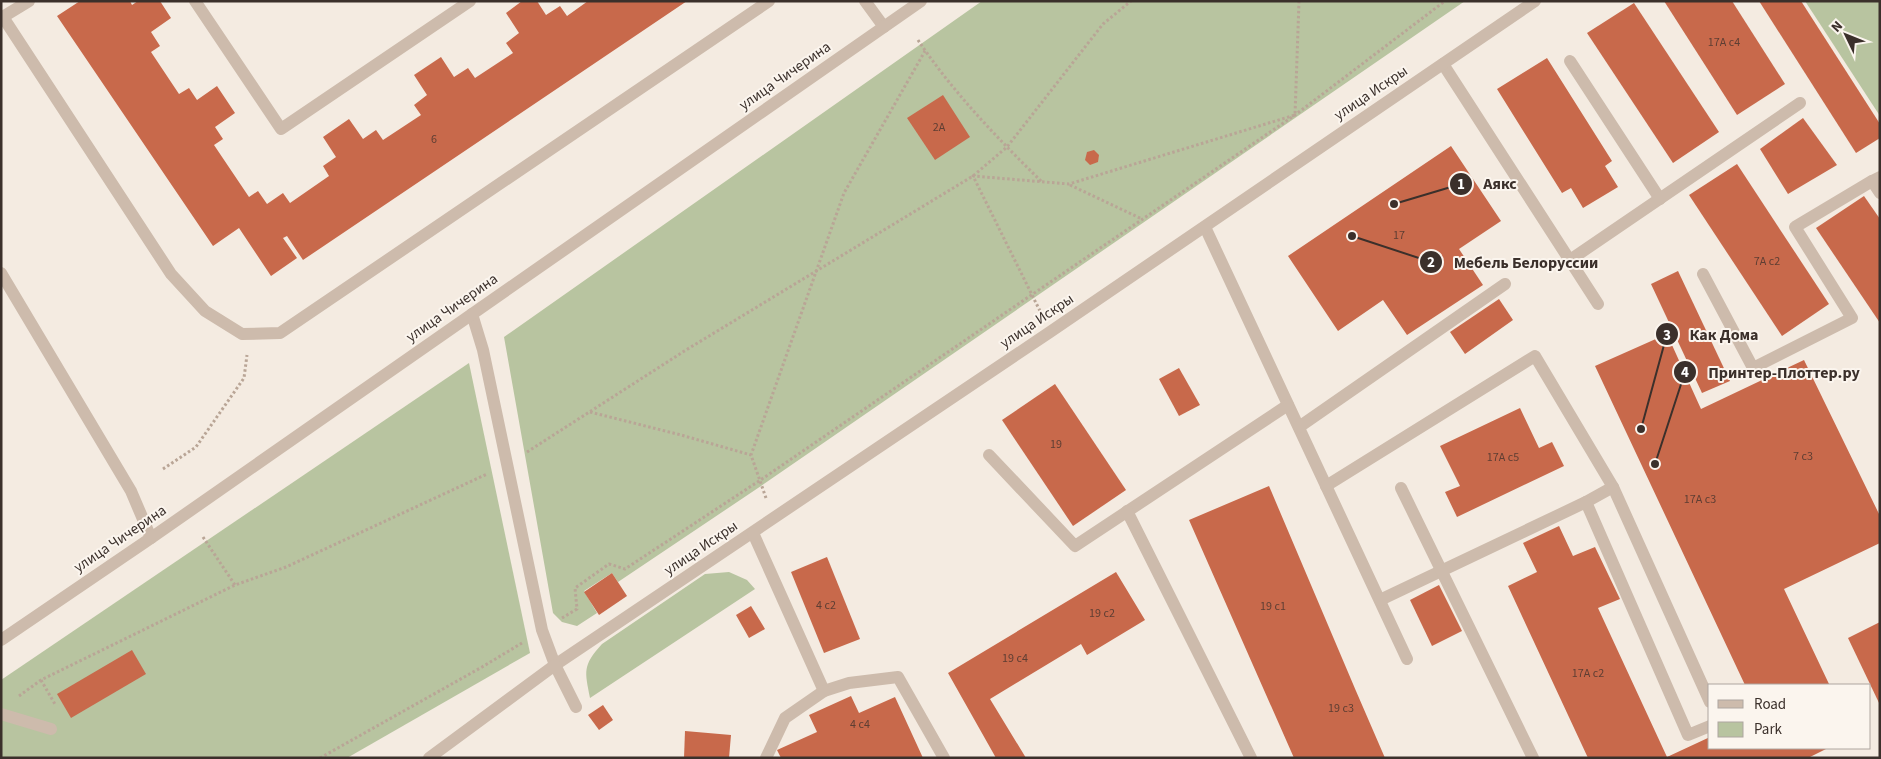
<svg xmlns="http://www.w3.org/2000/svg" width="1881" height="759" font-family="'Source Sans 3',sans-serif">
<rect width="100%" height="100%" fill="#f4ebe1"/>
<!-- green -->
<g fill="#b8c4a0">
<polygon points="982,1 1465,1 761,486 618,582 612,573 584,591 597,613 577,626 562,622 553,613 504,337"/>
<polygon points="1805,1 1880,1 1880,116"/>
<polygon points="469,363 530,653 347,758 1,758 1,680"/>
<path d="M729,572L747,580L755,589L590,698C585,671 582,666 602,644L705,574Z"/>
</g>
<!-- building -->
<g fill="#c8694b">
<polygon points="80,1 130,1 132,5 138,1 160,1 171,18 151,32 160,46 151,52 179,94 189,88 197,100 217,86 235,113 215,127 223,139 214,145 249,197 258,191 267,204 283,193 290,203 329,176 323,166 336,157 323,137 349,119 363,139 376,130 383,140 421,115 414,105 427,95 414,75 441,57 454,77 468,68 475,78 513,53 506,43 519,33 506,13 522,1 537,1 546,15 560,6 567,16 588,1 687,1 303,260 287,236 283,238 297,258 271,276 239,228 213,246 57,16"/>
<polygon points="1664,1 1732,1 1785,84 1737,115"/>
<polygon points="1759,1 1801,1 1880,124 1880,138 1856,153"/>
<polygon points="1634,3 1719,132 1673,163 1587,33"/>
<polygon points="1547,58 1612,161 1605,166 1618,187 1583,208 1571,188 1562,193 1497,89"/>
<polygon points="943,95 970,137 935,160 907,118"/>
<polygon points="1803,118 1837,165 1788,194 1760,149"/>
<polygon points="1451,146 1501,221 1459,249 1483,285 1407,335 1383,300 1338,331 1288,256"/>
<polygon points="1094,150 1099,155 1098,162 1090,165 1085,160 1087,152"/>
<polygon points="1737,164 1829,304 1782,336 1689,195"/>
<polygon points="1864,196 1880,219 1880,323 1816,228"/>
<polygon points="1678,271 1730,381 1702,393 1651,284"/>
<polygon points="1499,299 1513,320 1465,354 1450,332"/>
<polygon points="1667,334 1701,409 1804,360 1880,516 1880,543 1784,589 1829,684 1745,685 1595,366"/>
<polygon points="1179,368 1200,405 1179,416 1159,379"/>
<polygon points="1055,384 1126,490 1073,526 1002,420"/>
<polygon points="1520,408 1539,448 1552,442 1564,466 1457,517 1445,492 1460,486 1440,446"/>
<polygon points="1269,486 1356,691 1385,758 1294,758 1189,520"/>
<polygon points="1559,526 1573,556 1595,547 1620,599 1598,608 1667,757 1710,737 1710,748 1828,748 1808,758 1588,758 1508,586 1537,572 1523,543"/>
<polygon points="827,557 860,639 824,653 791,572"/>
<polygon points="1116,572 1145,620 1087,655 1081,644 990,699 1026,758 996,758 948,673"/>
<polygon points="612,573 627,596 599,615 584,592"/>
<polygon points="1439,585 1462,631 1432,646 1410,600"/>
<polygon points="751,606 765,629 749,638 736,615"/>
<polygon points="1880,622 1880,705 1848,638"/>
<polygon points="132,650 146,674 71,718 57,694"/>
<polygon points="851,696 859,713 895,697 923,758 781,758 777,750 817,732 809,715"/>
<polygon points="603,705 613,720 599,730 588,715"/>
<polygon points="685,731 731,735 729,758 684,758"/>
</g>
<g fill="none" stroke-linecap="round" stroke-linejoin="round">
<!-- path -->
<g stroke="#b9a596" stroke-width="3" stroke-dasharray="2.5 2.5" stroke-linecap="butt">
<path d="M918,40C952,91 998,139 1042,182"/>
<polyline points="1070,185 1142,219"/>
<polyline points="1040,311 973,176 1069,184 1295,115 1299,1"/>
<polyline points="590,412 681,435 751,455"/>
<polyline points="527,452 686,350 973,176 1007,147 1103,24 1131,1"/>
<polyline points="163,469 196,447 244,378 247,355"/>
<polyline points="766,498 751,455 773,393 844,193 925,51"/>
<polyline points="203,537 235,585"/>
<polyline points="562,618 577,609 575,588 609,564 625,569 759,481 1295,115 1445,1"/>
<polyline points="41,680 56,706"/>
<polyline points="19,696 41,680 235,585 286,567 487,474"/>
<polyline points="320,758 482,667 522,643"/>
</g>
<!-- minor -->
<g stroke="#cdbbac" stroke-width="12">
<polyline points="195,1 281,129 470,1"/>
<polyline points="865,1 884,27"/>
<polyline points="3,17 171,274 205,311 242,334 280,333 769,1"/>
<polyline points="1,18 29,1"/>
<polyline points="1570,61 1660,199"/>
<polyline points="1443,64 1598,304"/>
<polyline points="1880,177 1872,181 1880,193"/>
<polyline points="1205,227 1407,659"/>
<polyline points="1570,260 1800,103"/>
<polyline points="1,273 131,491 151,538"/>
<polyline points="1703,274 1753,368 1852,318 1795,227 1872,181"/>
<polyline points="472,314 483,350 542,630 555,665 1050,332 1535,1"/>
<polyline points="1299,427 1505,284"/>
<polyline points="989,455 1075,546 1288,405"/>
<polyline points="1326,486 1535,356 1613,487 1586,502 1380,600"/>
<polyline points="1613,487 1710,702"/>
<polyline points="1401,488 1533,758"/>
<polyline points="1586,502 1688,735 1710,726"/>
<polyline points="1127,511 1251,758"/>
<polyline points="753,533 824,691 849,683 898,677 944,758"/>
<polyline points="1,640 151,538 921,1"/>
<polyline points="1,714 51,729"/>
<polyline points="429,758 555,665 576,707"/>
<polyline points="766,758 785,718 824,691"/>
</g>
</g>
<g text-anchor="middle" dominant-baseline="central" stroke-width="4" stroke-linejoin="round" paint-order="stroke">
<!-- number labels -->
<g font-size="12" fill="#5e3e33">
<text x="1724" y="42">17А с4</text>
<text x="939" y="127">2А</text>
<text x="434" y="139">6</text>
<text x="1399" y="235">17</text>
<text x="1767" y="261">7А с2</text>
<text x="1056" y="444">19</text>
<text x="1803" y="456">7 с3</text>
<text x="1503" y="457">17А с5</text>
<text x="1700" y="499">17А с3</text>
<text x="826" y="605">4 с2</text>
<text x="1273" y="606">19 с1</text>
<text x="1102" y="613">19 с2</text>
<text x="1015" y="658">19 с4</text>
<text x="1588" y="673">17А с2</text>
<text x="1341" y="708">19 с3</text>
<text x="860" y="724">4 с4</text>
</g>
<!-- street labels -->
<g font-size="15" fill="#3b302b" stroke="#fbf5ee">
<text transform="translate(785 76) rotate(-35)">улица Чичерина</text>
<text transform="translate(1371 93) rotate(-34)">улица Искры</text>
<text transform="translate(452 308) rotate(-35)">улица Чичерина</text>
<text transform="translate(1037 321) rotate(-34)">улица Искры</text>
<text transform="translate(120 539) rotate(-34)">улица Чичерина</text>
<text transform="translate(701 548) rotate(-34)">улица Искры</text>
</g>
</g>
<!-- callouts -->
<path fill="none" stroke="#3b302b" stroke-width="2" d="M1394 204L1461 184M1352 236L1431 262M1641 429L1667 334M1655 464L1685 372"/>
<g fill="#3b302b" stroke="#fbf5ee" stroke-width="2">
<circle cx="1394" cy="204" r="5"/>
<circle cx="1352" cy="236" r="5"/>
<circle cx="1641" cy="429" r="5"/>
<circle cx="1655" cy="464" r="5"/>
<circle cx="1461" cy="184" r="12"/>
<circle cx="1431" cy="262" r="12"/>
<circle cx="1667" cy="334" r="12"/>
<circle cx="1685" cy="372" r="12"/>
</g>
<g font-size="15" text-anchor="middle" font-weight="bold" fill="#fff">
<text x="1461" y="189">1</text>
<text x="1431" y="267">2</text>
<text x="1667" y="340">3</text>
<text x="1685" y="377">4</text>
</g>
<g font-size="16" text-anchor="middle" font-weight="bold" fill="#3b302b" stroke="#fbf5ee" stroke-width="4" stroke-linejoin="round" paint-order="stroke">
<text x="1500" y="189">Аякс</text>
<text x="1526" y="268">Мебель Белоруссии</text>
<text x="1724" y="340">Как Дома</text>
<text x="1784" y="378">Принтер-Плоттер.ру</text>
</g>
<!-- border -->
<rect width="1881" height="759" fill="none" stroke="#3b302b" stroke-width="5"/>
<!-- legend -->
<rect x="1708" y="684" width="162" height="65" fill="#fbf5ee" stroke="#aea6a0"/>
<rect x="1718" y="700" width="25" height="8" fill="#cdbbac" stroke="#aea6a0"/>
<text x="1754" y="709" font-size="15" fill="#3b302b">Road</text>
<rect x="1718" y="722" width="25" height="15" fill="#b8c4a0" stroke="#aea6a0"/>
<text x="1754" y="734" font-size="15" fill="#3b302b">Park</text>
<!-- north arrow -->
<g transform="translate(1846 35) rotate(313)" stroke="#fbf5ee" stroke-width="4" paint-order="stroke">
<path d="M0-4L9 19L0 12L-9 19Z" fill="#3b302b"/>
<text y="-8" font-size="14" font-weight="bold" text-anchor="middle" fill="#3b302b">N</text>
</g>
</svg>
